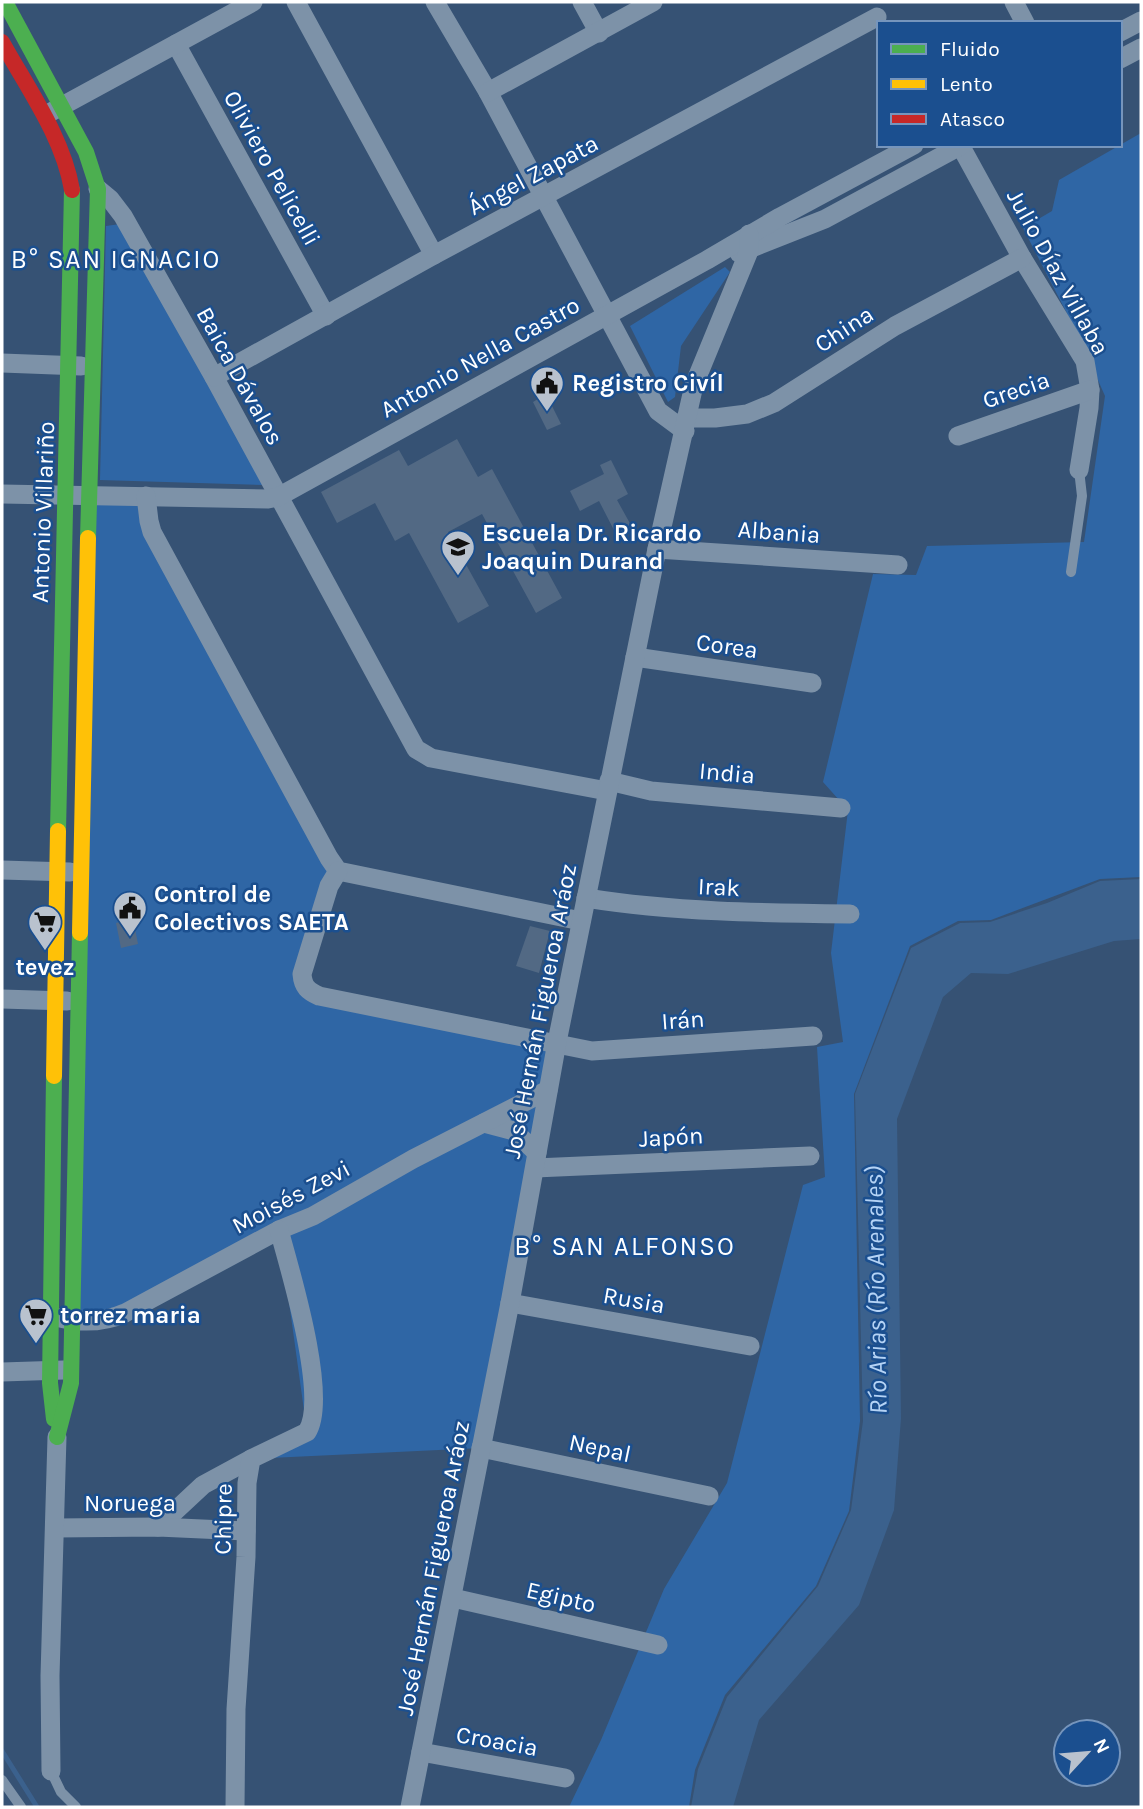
<svg xmlns="http://www.w3.org/2000/svg" width="1143" height="1809" font-family="Karla,sans-serif">
<rect width="100%" height="100%" fill="#365274"/>
<!-- green -->
<g fill="#2f66a5">
<polygon points="1141,133 1141,877 1100,879 991,920 958,921 910,946 854,1094 860,1421 849,1511 816,1586 725,1695 695,1770 689,1807 569,1807 601,1740 664,1589 727,1483 803,1185 825,1177 817,1047 843,1042 831,953 848,810 823,782 873,574 916,575 927,546 1084,542 1105,396 1077,333 1023,228 1052,211 1059,180"/>
<polygon points="120,224 265,485 100,480 106,226"/>
<polygon points="725,267 730,272 681,346 675,397 668,402 630,326"/>
<polygon points="90,496 146,496 152,532 338,871 303,984 557,1042 481,1448 251,1459 307,1432 279,1230 114,1318 72,1321"/>
</g>
<!-- water -->
<polygon fill="#3b618d" points="1141,879 1141,939 1114,941 1008,974 971,973 943,997 897,1119 901,1418 894,1510 859,1605 759,1720 733,1807 691,1807 698,1769 727,1697 818,1586 851,1510 863,1421 855,1094 911,948 960,923 990,922 1047,903 1100,881"/>
<g fill="none" stroke-linecap="round" stroke-linejoin="round">
<!-- stream -->
<polyline stroke="#3b618d" stroke-width="5" points="2,1751 37,1807"/>
</g>
<!-- building -->
<g fill="#526984">
<polygon points="546,394 561,424 547,430 533,402"/>
<polygon points="457,439 478,477 492,469 562,598 536,613 482,514 448,532 489,606 458,623 409,533 395,541 375,503 337,523 321,492 399,450 408,466"/>
<polygon points="611,460 628,494 617,500 632,527 617,536 599,501 580,511 570,491 604,474 600,465"/>
<polygon points="133,918 138,944 121,948 116,923"/>
<polygon points="530,926 550,931 539,973 516,966"/>
</g>
<g fill="none" stroke-linecap="round" stroke-linejoin="round">
<!-- lane -->
<g stroke="#7d92a8" stroke-width="10">
<polyline points="1071,572 1082,496 1079,470"/>
<polyline points="51,1771 61,1792 76,1807"/>
<polyline points="2,1780 21,1807"/>
</g>
<!-- street -->
<g stroke="#7d92a8" stroke-width="19">
<polyline points="296,2 434,255"/>
<polyline points="435,2 488,92 658,411 685,431"/>
<polyline points="582,2 599,33"/>
<polyline points="1014,2 1025,23"/>
<polyline points="1120,32 1141,21"/>
<polyline points="176,44 326,316"/>
<polyline points="1120,59 1141,48"/>
<polyline points="488,92 653,2"/>
<polyline points="51,112 253,2"/>
<polyline points="960,145 1022,258 1085,361 1090,390 1089,408 1079,470"/>
<polyline points="98,189 110,199 123,216 214,377 416,749 431,758 607,791"/>
<polyline points="739,253 825,219 962,145"/>
<polyline points="2,363 81,366"/>
<polyline points="214,377 434,255 877,17"/>
<polyline points="686,418 715,418 747,414 774,403 895,326 1022,258"/>
<polyline points="958,436 1090,390"/>
<polyline points="2,494 268,499 278,497 707,260 780,217 914,145"/>
<polyline points="146,496 149,521 152,532 329,858 338,871 581,921"/>
<polyline points="657,549 898,565"/>
<polyline points="635,657 812,683"/>
<polyline points="609,781 651,791 841,808"/>
<polyline points="2,870 70,872"/>
<path d="M338,871L329,886L302,974C303,987 308,991 319,996L592,1051L813,1036"/>
<path d="M586,898C674,912 761,913 850,914"/>
<polyline points="2,999 67,1001"/>
<polyline points="484,1123 514,1131 537,1153"/>
<polyline points="535,1168 810,1156"/>
<polyline points="510,1303 750,1346"/>
<path d="M60,1318C82,1323 105,1322 125,1313L279,1230L313,1216L413,1159L548,1090"/>
<polyline points="2,1372 64,1370"/>
<polyline points="481,1448 709,1496"/>
<polyline points="158,1527 203,1485 251,1459"/>
<polyline points="56,1528 158,1527 246,1531"/>
<polyline points="453,1598 658,1645"/>
<polyline points="421,1752 565,1778"/>
<polyline points="51,1771 50,1676 57,1437"/>
<path d="M235,1807L236,1709L246,1557L247,1483L251,1459L307,1432C329,1398 290,1270 279,1230"/>
<polyline points="410,1807 510,1303 557,1042 657,549 694,385 749,251 749,234"/>
</g>
<!-- fast -->
<g stroke="#4caf50" stroke-width="16">
<polyline points="5,2 86,152 98,189 88,538"/>
<polyline points="58,831 72,190"/>
<polyline points="54,1419 50,1383 54,1076"/>
<polyline points="57,1437 71,1383 80,933"/>
</g>
<!-- slow -->
<g stroke="#ffc107" stroke-width="16">
<polyline points="80,933 88,538"/>
<polyline points="54,1076 58,831"/>
</g>
<!-- jam -->
<path stroke="#c62828" stroke-width="16" d="M2,42C28,89 63,137 72,190"/>
</g>
<!-- icons -->
<defs>
<g id="civic-pin" transform="scale(1.75)"><path d="M0 17L-7.5 6A9.5 9.5 0 1 1 7.5 6Z" fill="#b9c2ce" stroke="#1b4f8f"/><path d="M-.6-6.5H3V-4.5H.6V-3L4-1V1h2V6H-6V1h2V-1L-.6-3ZM-1.2 2.5V6h2.4V2.5Z" fill="#111"/></g>
<g id="school-pin" transform="scale(1.75)"><path d="M0 17L-7.5 6A9.5 9.5 0 1 1 7.5 6Z" fill="#b9c2ce" stroke="#1b4f8f"/><path d="M0-5L7-2L0 1L-7-2ZM-4 1L0 2.5L4 1V4Q0 6-4 4Z" fill="#111"/></g>
<g id="supermarket-pin" transform="scale(1.75)"><path d="M0 17L-7.5 6A9.5 9.5 0 1 1 7.5 6Z" fill="#b9c2ce" stroke="#1b4f8f"/><path d="M-6-5.5h2.5l.6 2H6L4.5 2H-2.5L-4.4-4H-6ZM-1.5 3.2a1.3 1.3 0 1 0 .1 0ZM3 3.2a1.3 1.3 0 1 0 .1 0Z" fill="#111"/></g>
</defs>
<g fill-rule="evenodd">
<use href="#civic-pin" x="547" y="383"/>
<use href="#school-pin" x="458" y="547"/>
<use href="#civic-pin" x="130" y="908"/>
<use href="#supermarket-pin" x="45" y="922"/>
<use href="#supermarket-pin" x="36" y="1315"/>
</g>
<g text-anchor="middle" dominant-baseline="central" stroke-width="5" stroke-linejoin="round" paint-order="stroke">
<!-- street labels -->
<g font-size="24" fill="#fff" stroke="#1b4f8f">
<text transform="translate(272 168) rotate(61)">Oliviero Pelicelli</text>
<text transform="translate(533 175) rotate(-28)">Ángel Zapata</text>
<text transform="translate(1058 272) rotate(61)">Julio Díaz Villaba</text>
<text transform="translate(844 329) rotate(-33)">China</text>
<text transform="translate(480 357) rotate(-29)">Antonio Nella Castro</text>
<text transform="translate(240 376) rotate(61)">Baica Dávalos</text>
<text transform="translate(1016 390) rotate(-19)">Grecia</text>
<text transform="translate(43 512) rotate(-88)">Antonio Villariño</text>
<text transform="translate(779 532) rotate(4)">Albania</text>
<text transform="translate(727 646) rotate(8)">Corea</text>
<text transform="translate(727 773) rotate(5)">India</text>
<text transform="translate(719 887) rotate(3)">Irak</text>
<text transform="translate(540 1011) rotate(-79)">José Hernán Figueroa Aráoz</text>
<text transform="translate(683 1020) rotate(-4)">Irán</text>
<text transform="translate(671 1137) rotate(-3)">Japón</text>
<text transform="translate(291 1197) rotate(-28)">Moisés Zevi</text>
<text transform="translate(634 1300) rotate(10)">Rusia</text>
<text transform="translate(600 1448) rotate(12)">Nepal</text>
<text x="130" y="1503">Noruega</text>
<text transform="translate(223 1519) rotate(-89)">Chipre</text>
<text transform="translate(433 1568) rotate(-79)">José Hernán Figueroa Aráoz</text>
<text transform="translate(561 1597) rotate(13)">Egipto</text>
<text transform="translate(497 1741) rotate(10)">Croacia</text>
</g>
<!-- poi labels -->
<g font-size="24" font-weight="bold" fill="#fff" stroke="#1b4f8f" text-anchor="start">
<text x="572" y="383">Registro Civíl</text>
<text x="482" y="533">Escuela Dr. Ricardo<tspan x="482" dy="28">Joaquin Durand</tspan></text>
<text x="154" y="894">Control de<tspan x="154" dy="28">Colectivos SAETA</tspan></text>
<text x="45" y="967" text-anchor="middle">tevez</text>
<text x="60" y="1315">torrez maria</text>
</g>
<!-- neighbourhood labels -->
<g font-size="26" letter-spacing="2" fill="#fff" stroke="#1b4f8f">
<text x="116" y="259">B° SAN IGNACIO</text>
<text x="625" y="1246">B° SAN ALFONSO</text>
</g>
<!-- water labels -->
<g font-size="26" font-style="italic" fill="#b5d3f5" stroke="#1b4f8f">
<text transform="translate(876 1290) rotate(-91)">Río Arias (Río Arenales)</text>
</g>
</g>
<!-- border -->
<rect width="1143" height="1809" fill="none" stroke="#ffffff" stroke-width="7"/>
<!-- legend -->
<rect x="877" y="21" width="245" height="126" fill="#1b4f8f" stroke="#7695bc" stroke-width="2"/>
<rect x="891" y="44" width="35" height="10" fill="#4caf50" stroke="#7695bc" stroke-width="2"/>
<text x="940" y="56" font-size="21" fill="#ffffff">Fluido</text>
<rect x="891" y="79" width="35" height="10" fill="#ffc107" stroke="#7695bc" stroke-width="2"/>
<text x="940" y="91" font-size="21" fill="#ffffff">Lento</text>
<rect x="891" y="114" width="35" height="10" fill="#c62828" stroke="#7695bc" stroke-width="2"/>
<text x="940" y="126" font-size="21" fill="#ffffff">Atasco</text>
<!-- north arrow -->
<g transform="translate(1087 1753) rotate(64)"><circle r="33" fill="#1b4f8f" stroke="#7695bc" stroke-width="2"/>
<path d="M0-5L12 26L0 18L-12 26Z" fill="#b9c2ce"/>
<text y="-10" font-size="19" font-weight="bold" text-anchor="middle" fill="#ffffff">N</text>
</g>
</svg>
